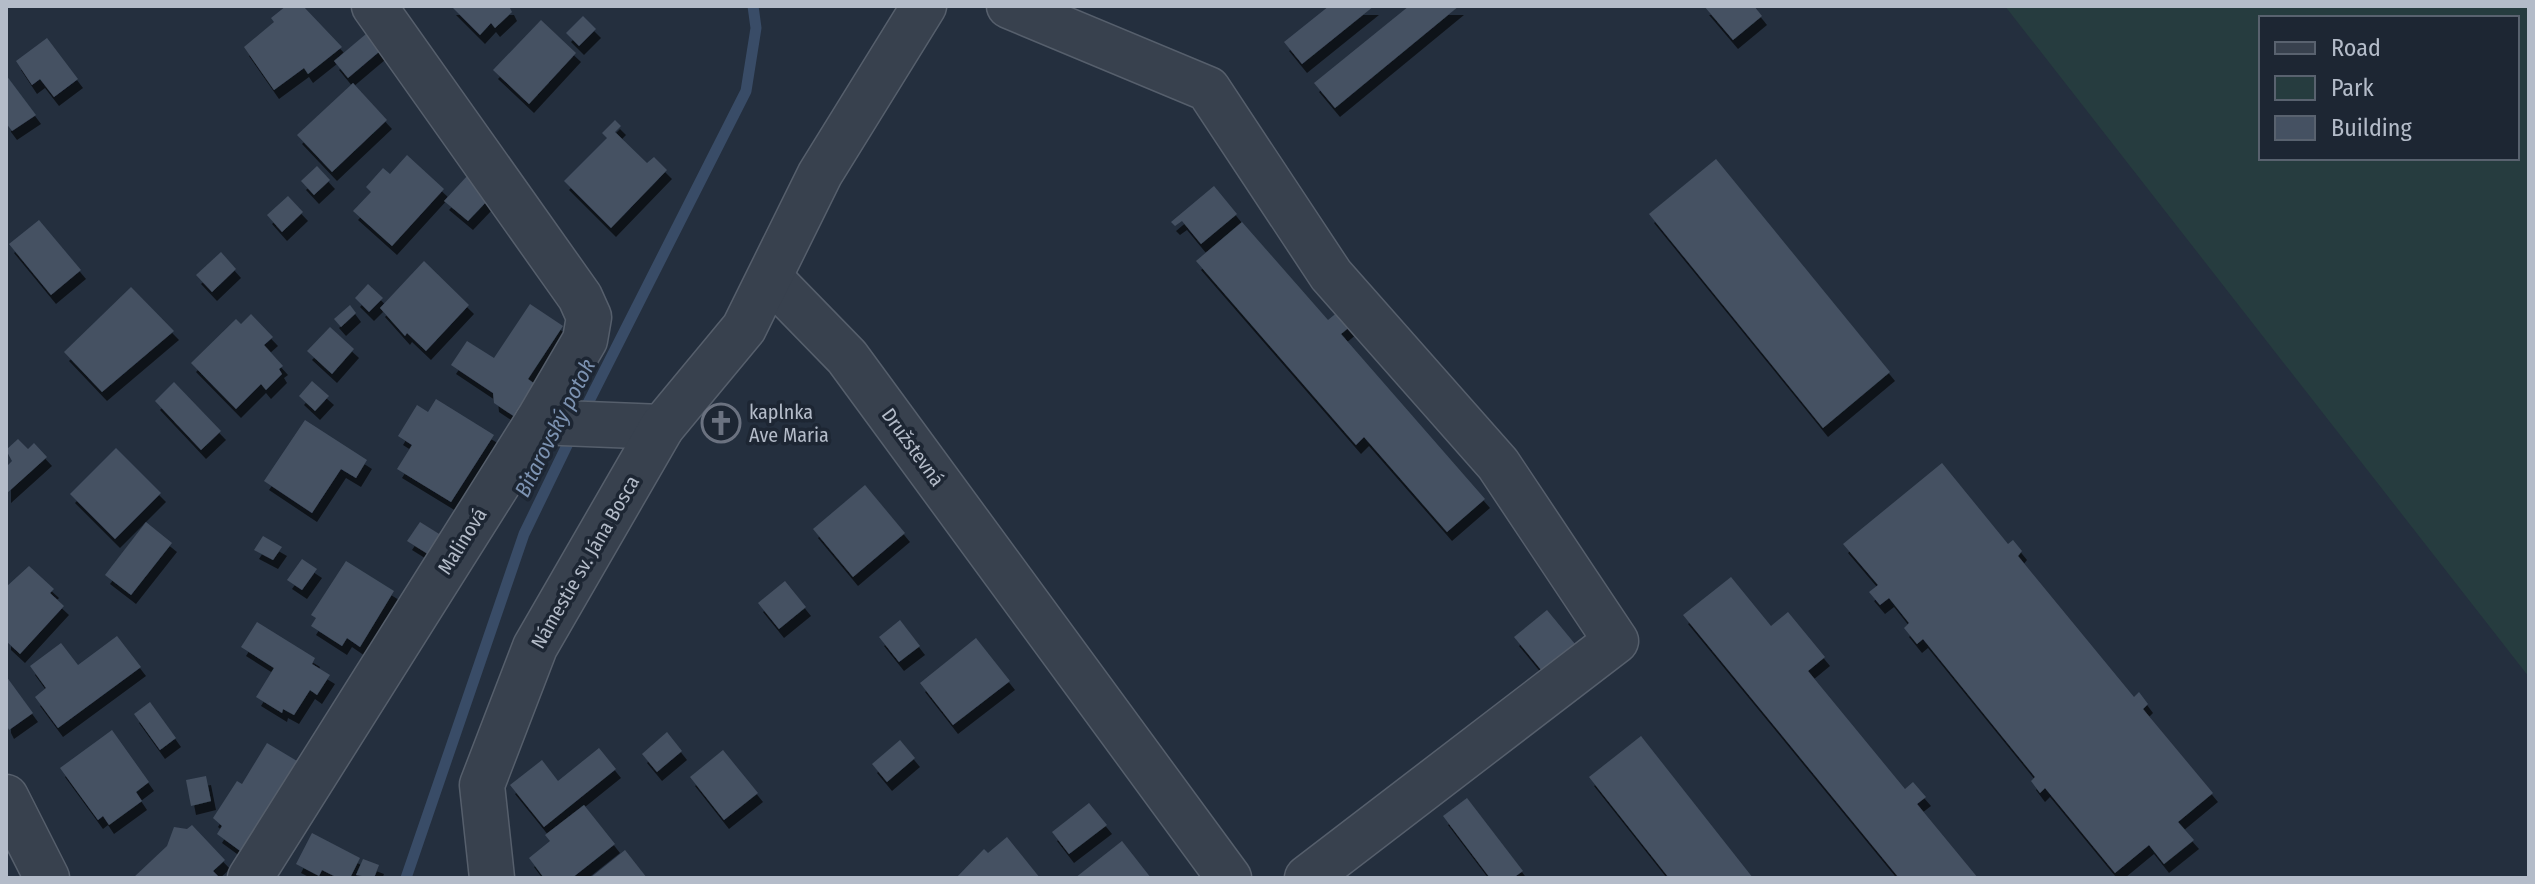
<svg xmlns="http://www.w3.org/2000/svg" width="2535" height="884" font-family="'Fira Sans Condensed',sans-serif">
<defs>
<filter id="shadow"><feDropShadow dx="5" dy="9" stdDeviation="0" flood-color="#0009"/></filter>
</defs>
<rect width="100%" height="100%" fill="#242f3e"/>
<!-- green -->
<path fill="#263c3f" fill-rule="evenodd" d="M2005,6H2529V677ZM2261,18H2517V158H2261Z"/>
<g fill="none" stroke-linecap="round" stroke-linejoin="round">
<!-- stream -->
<g stroke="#394c67" stroke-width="11">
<polyline points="583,413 746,91 756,28 753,6"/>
<polyline points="406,878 524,534 573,433"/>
</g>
</g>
<!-- building -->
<g fill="#455162" filter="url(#shadow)">
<polygon points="286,6 303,6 342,47 308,74 304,68 274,90 244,47 274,22 271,18"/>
<polygon points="451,6 509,6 512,12 495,28 491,23 480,35"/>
<polygon points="1329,6 1374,6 1302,64 1284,42"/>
<polygon points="1409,6 1459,6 1335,108 1314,83"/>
<polygon points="1704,6 1754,6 1762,16 1733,40"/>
<polygon points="583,16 596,29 579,46 566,33"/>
<polygon points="541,20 576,53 529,104 493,70"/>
<polygon points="366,34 380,51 348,78 334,61"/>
<polygon points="47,38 78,79 54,97 40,79 32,85 16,61"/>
<polygon points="6,75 36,115 12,131 6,123"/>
<polygon points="353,83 387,120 332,172 297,135"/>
<polygon points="615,120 621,126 615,132 647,163 654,157 667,170 611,228 564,181 607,138 602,133"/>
<polygon points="407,155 444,189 392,246 353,211 371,192 366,187 383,168 390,174"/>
<polygon points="1716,159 1890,372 1823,428 1649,214"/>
<polygon points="317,166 330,180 314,195 301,181"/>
<polygon points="468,175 488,200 468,221 444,201"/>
<polygon points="1214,186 1237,214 1201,244 1182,221 1175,226 1171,222"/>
<polygon points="288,196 303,212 282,232 267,215"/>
<polygon points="39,220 81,270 51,295 9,244"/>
<polygon points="1242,222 1328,320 1339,311 1352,325 1341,334 1485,499 1447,532 1364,437 1356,445 1196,261"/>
<polygon points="221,252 236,269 212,292 196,275"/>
<polygon points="424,261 469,305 426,351 407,333 405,336 380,308"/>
<polygon points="368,284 383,298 369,312 355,298"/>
<polygon points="131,287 174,331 102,392 64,352"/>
<polygon points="530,304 563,326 528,379 539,387 518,419 494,403 493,393 451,365 467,341 494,358"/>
<polygon points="350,305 356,313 341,327 334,319"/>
<polygon points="251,314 273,337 264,345 283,366 279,369 282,374 266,390 261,384 236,409 191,363 236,319 241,324"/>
<polygon points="330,327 354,349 332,374 307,351"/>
<polygon points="312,381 329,396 315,411 299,396"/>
<polygon points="174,382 221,431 201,450 155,401"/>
<polygon points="436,399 494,435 451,502 397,469 412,445 398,436 417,405 428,412"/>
<polygon points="305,420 367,460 356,478 341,469 312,513 264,481"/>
<polygon points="18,439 28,449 34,443 47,457 6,494 6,467 12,461 6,450"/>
<polygon points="116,448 161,493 115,539 70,494"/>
<polygon points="1942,463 2008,544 2013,540 2022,551 2018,556 2134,697 2139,692 2148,704 2143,709 2213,793 2178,822 2194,840 2164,864 2149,845 2115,873 2045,788 2040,793 2031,781 2035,777 1923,639 1917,644 1904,628 1909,623 1889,598 1880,605 1869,592 1878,585 1843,544"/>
<polygon points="865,485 905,533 853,577 813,529"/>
<polygon points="146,522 172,543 131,595 105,575"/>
<polygon points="420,522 444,537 431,556 407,541"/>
<polygon points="263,536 282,547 273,560 254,550"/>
<polygon points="302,559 317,569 302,590 287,580"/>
<polygon points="346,561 394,591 360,647 347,638 342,646 311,626 316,618 311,615"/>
<polygon points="29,566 54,589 50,593 64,606 20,654 6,641 6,587"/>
<polygon points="1731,577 1771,626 1788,612 1825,657 1808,671 1905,789 1913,782 1926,797 1917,804 1978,878 1899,878 1683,615"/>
<polygon points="785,581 806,607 779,629 758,603"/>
<polygon points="1547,610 1575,644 1542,671 1514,637"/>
<polygon points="900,620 920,646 899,662 879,637"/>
<polygon points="257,622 315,658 312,664 330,675 317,695 310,690 294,715 283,709 282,713 256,697 274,668 241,647"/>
<polygon points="117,636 141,667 58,728 35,697 46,688 30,666 61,643 78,665"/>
<polygon points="976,638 1010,681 953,725 920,683"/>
<polygon points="6,676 33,713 9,730 6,724"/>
<polygon points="150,702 176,738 160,750 134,714"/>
<polygon points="112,730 149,782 136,792 142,801 109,825 103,816 98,820 60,768"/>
<polygon points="667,732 682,751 657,772 642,754"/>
<polygon points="1641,736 1753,878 1669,878 1589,777"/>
<polygon points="900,740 915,758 887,782 872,764"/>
<polygon points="267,743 302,764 243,853 217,834 222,826 213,818 237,781 242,784"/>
<polygon points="599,748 616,769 544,827 510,785 542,760 558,781"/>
<polygon points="723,750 758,793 724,820 690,777"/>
<polygon points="206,776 211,801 191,806 186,780"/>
<polygon points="1467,798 1523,871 1513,878 1490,878 1443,816"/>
<polygon points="1089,803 1107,825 1069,854 1052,832"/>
<polygon points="584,805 615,844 572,878 544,878 529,858 550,841 545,835"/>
<polygon points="192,825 225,860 213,871 220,878 133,878 167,846 174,827 187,829"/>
<polygon points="312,833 360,858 350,878 338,878 322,870 319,876 296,864"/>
<polygon points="1007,837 1040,878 956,878 984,849 988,853"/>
<polygon points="1122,841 1151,878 1075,878"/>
<polygon points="625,850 647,878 590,878"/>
<polygon points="363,859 379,865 374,878 356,875"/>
</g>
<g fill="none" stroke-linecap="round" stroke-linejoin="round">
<!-- minor casing -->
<g stroke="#565f6c" stroke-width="47">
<g id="minor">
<polyline points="1009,6 1208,89 1331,275 1498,464 1616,641 1307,878"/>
<polyline points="770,278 847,357 1229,878"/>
<polyline points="537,422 662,427"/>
<polyline points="6,797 47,878"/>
<polyline points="250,878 537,422 585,340 589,317 580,297 374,6"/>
<polyline points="492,878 482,785 535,647 662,427 744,328 820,174 924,6"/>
</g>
</g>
<!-- minor -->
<use href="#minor" stroke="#38414e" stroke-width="44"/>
</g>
<!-- icons -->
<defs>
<g id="church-ring" transform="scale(2)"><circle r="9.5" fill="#1d2633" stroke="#6b7280" stroke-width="1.5"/><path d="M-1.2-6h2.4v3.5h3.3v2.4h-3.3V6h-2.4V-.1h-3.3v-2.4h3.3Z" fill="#6b7280"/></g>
</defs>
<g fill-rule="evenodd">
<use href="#church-ring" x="721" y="423"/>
</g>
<g text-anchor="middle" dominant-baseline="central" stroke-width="7" stroke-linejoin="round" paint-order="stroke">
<!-- poi labels -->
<g font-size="20" fill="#b4bcc9" stroke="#1d2633" text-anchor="start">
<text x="749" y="412">kaplnka<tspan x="749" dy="23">Ave Maria</tspan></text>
</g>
<!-- street labels -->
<g font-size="20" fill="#b4bcc9" stroke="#1d2633">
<text transform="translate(913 447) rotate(54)">Družstevná</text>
<text transform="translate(462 541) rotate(-58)">Malinová</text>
<text transform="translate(585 562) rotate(-60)">Námestie sv. Jána Bosca</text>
</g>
<!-- water labels -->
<g font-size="22" font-style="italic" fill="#7c92b1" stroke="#1d2633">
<text transform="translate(555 428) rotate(-63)">Bitarovský potok</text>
</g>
</g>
<!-- border -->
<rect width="2535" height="884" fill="none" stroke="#b4bcc9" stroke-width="16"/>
<!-- legend -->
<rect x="2259" y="16" width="260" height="144" fill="#1d2633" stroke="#59626f" stroke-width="2"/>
<rect x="2275" y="42" width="40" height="12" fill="#38414e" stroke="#59626f" stroke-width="2"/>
<text x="2331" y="56" font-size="24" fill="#b4bcc9">Road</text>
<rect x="2275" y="76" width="40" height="24" fill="#263c3f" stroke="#59626f" stroke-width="2"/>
<text x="2331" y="96" font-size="24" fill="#b4bcc9">Park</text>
<rect x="2275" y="116" width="40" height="24" fill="#455162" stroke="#59626f" stroke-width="2"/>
<text x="2331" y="136" font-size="24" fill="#b4bcc9">Building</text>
</svg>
